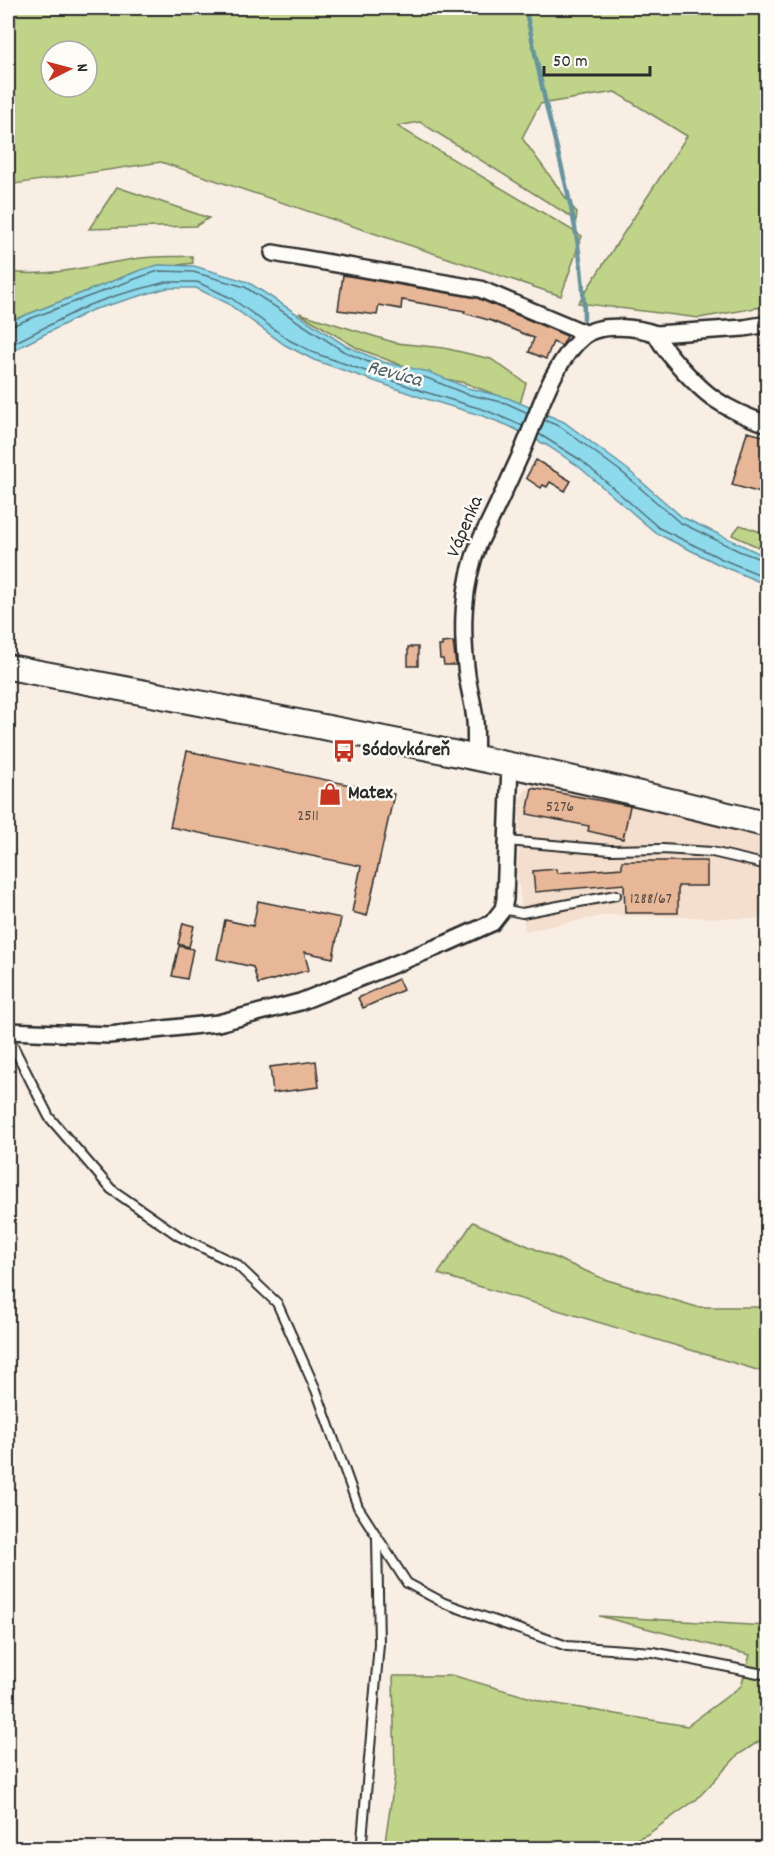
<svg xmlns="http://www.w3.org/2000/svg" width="775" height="1856" font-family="Dekko,sans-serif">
<rect width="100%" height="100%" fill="#f9eee4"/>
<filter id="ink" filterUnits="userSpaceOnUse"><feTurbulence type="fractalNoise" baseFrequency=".0167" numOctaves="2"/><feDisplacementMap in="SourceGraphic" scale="12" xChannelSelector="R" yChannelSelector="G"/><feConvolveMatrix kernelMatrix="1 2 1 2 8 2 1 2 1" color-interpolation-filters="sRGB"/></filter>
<g filter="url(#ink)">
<!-- built -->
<polygon fill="#f4decd" points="534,785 630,804 767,839 767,919 607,915 525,931 517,872 520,841 519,811 520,799 526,789"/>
<!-- green -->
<g fill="#bfd389" stroke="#757f5a" stroke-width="1.5" fill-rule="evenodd">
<path d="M8,8H767V306L699,318L578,303L687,136L615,92L540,104L522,138L577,213L576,220L420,122L397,126L582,236L561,296L161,162L8,185ZM51,51H87V87H51Z"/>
<polygon points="117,187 209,218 196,226 89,229"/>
<path d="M192,256L193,263L141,270L8,322V272C53,278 96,264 141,258C157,256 175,257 192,256Z"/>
<polygon points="299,313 396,343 444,348 491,359 526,383 520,404 465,383 426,375 357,348"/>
<polygon points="740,525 767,534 767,551 732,535"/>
<polygon points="473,1222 604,1279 697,1307 767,1307 767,1373 438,1274"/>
<polygon points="599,1616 767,1626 767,1736 738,1755 697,1799 648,1834 615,1848 384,1848 395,1776 393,1676 455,1676 545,1702 687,1726 741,1686 750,1655"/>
</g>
<!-- water -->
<polygon fill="#8ddaed" stroke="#66949f" stroke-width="1.5" points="158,265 194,266 248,282 346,346 383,362 429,372 468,388 508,398 564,422 627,469 682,517 767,557 767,585 722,566 656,533 578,466 548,446 509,426 483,416 423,398 314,360 285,345 227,303 196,288 167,288 92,310 8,353 8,322 141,270"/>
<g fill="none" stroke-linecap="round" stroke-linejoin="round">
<!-- shore -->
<g stroke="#527179" stroke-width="1.5">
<polyline points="8,327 143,276 159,271 193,272 245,287 343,351 380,367 427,378 466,394 506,403 528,413"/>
<polyline points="8,346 89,305 118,295 166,282 197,282 231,298 289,340 317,354 425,392 485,410 523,426"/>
<polyline points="544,420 561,427 623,473 679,522 739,551 768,562"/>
<polyline points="539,434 582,461 659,528 724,560 768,578"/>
</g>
<!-- stream -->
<path stroke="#66949f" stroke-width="4.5" d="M525,8C535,49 542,92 553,133C569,195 584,254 584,319"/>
</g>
<!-- building -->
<g fill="#e7b797" stroke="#2b2b2b" stroke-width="1.5">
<polygon points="343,275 477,298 567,336 562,346 553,342 546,359 529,352 534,338 492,321 464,313 465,311 402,300 401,309 379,305 377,315 338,310"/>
<polygon points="747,432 768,437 768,495 732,485"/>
<polygon points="536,460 571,481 565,491 550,482 547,487 543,485 541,488 526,478"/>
<polygon points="453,642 456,665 444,665 443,659 440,659 439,646 442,646 442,643"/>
<rect x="408" y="647" width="10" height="19"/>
<polygon points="187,751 394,794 367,916 352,912 361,866 170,827"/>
<polygon points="532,788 630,806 623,839 588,831 589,826 527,814"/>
<polygon points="622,861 707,861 707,886 678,886 678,913 625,913 624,884 535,892 533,871 556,869 557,873 622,868"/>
<polygon points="258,901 341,918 333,958 304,952 309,970 258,984 253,967 217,959 225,920 253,926"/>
<polygon points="183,923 194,926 189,947 178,944"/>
<polygon points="179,946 193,949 187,979 172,976"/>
<polygon points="398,979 403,990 363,1008 358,998"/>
<polygon points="316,1061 319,1087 273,1093 270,1067"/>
</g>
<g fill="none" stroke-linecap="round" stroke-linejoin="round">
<!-- service casing -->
<g stroke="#2b2b2b" stroke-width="12">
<g id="service">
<polyline points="507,841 610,850 662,849 712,852 768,865"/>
<polyline points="503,909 522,913 616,895"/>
<polyline points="8,1036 49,1117 111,1189 179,1236 236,1264 277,1303 316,1390 358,1507 407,1583 444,1603 567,1646 653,1652 768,1675"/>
<polyline points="364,1848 362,1840 379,1644 377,1539"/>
</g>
</g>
<!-- minor casing -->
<g stroke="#2b2b2b" stroke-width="20">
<g id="minor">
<polyline points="273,253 480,289 587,334"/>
<path d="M656,334C664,352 699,389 716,400C732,411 749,418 768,424"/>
<path d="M476,758C475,745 476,733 475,721C474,705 469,690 467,675C461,629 462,586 479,543C495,511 510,479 524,447C539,411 553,361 585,335C601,323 638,327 656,334L744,328L768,324"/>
<polyline points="8,1031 109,1035 218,1023 300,1002 445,944 492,923 503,909 505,899 510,764"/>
</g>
</g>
<!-- primary casing -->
<g stroke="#2b2b2b" stroke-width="28">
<path id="primary" d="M8,667C262,715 517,761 768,825"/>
</g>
<!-- service -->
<use href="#service" stroke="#fdfcf7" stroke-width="8"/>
<!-- minor -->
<use href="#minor" stroke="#fdfcf7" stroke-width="15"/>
<!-- primary -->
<use href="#primary" stroke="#fdfcf7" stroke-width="24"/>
</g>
</g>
<!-- icons -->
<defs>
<g id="bus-bare" transform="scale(1.8)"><path d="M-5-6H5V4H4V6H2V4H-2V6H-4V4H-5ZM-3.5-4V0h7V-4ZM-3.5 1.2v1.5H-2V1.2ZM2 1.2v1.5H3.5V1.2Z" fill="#c8321e" stroke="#fdfcf7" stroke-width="2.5" paint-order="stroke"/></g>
<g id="shop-bare" transform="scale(1.8)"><path d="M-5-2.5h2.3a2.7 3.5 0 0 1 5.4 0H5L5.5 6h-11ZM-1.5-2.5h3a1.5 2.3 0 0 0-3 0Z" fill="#c8321e" stroke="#fdfcf7" stroke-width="2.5" paint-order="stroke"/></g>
</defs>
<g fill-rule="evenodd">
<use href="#bus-bare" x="344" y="751"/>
<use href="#shop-bare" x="330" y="794"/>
</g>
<g text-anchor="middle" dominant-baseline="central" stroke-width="5" stroke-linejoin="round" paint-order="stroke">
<!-- number labels -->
<g font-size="16" fill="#5a4e46">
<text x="560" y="807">5276</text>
<text x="308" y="816">2511</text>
<text x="651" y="899">1288/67</text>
</g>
<!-- street labels -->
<g font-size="20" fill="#2b2b2b" stroke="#fdfcf7">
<text transform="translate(466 527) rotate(-67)">Vápenka</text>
</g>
<!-- poi labels -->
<g font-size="20" font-weight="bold" fill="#2b2b2b" stroke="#fdfcf7" text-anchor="start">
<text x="362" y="751">Sódovkáreň</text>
<text x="348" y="794">Matex</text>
</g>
<!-- water labels -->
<g font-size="21" font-style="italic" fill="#486065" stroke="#fdfcf7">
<text transform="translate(394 375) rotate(15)">Revúca</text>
</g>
</g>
<!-- margin -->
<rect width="775" height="1856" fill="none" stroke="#fdfcf7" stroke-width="30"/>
<rect x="15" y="15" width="745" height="1826" fill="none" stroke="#2b2b2b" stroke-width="2" filter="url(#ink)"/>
<!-- north arrow -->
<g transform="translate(69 69) rotate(84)"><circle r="28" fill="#fdfcf7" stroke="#a9a8a5" stroke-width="1.5"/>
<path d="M0-4.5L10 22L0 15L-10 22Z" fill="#c8321e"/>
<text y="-9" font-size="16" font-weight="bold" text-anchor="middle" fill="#2b2b2b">N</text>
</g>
<!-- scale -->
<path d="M544 66v9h106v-9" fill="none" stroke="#2b2b2b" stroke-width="3"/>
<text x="553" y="66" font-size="18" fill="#2b2b2b" stroke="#fdfcf7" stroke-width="4.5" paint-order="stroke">50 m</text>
</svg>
